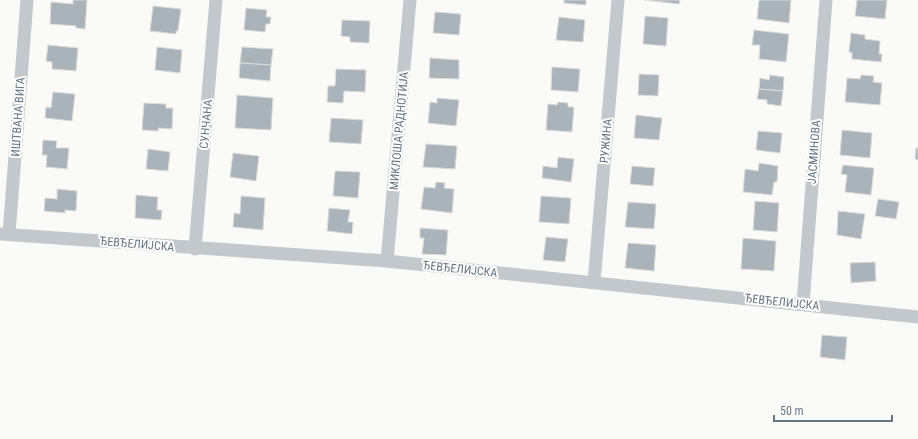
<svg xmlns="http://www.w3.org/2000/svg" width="918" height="439" font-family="'Roboto Condensed',sans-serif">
<rect width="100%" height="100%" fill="#fafaf8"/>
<!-- building -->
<g fill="#aab3b9" stroke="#dcdcda">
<polygon points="73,0 87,0 85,29 76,28 76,26 50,24 51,2 73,4"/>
<polygon points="564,0 586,0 586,5 564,3"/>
<polygon points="644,0 680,0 679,4"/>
<polygon points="759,0 791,0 789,23 757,19"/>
<polygon points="857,0 887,0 885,19 855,16"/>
<polygon points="153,6 181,9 178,31 176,31 176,34 150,31"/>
<polygon points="246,8 267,10 266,17 271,17 270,24 266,24 265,32 244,30"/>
<polygon points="435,12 461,14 459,35 433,33"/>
<polygon points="645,16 668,18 666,46 643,44"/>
<polygon points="559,17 585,20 583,42 556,40"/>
<polygon points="342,20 370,21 369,43 350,42 350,37 341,36"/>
<polygon points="754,30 789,34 786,62 759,59 760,45 752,45"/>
<polygon points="851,33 865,35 865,39 880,41 879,54 882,54 881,62 852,59 852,53 849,52"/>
<polygon points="48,45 78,48 76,71 52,69 52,62 46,61"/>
<polygon points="157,47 182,50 180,73 155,70"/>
<polygon points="242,47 273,49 271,65 240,63"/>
<polygon points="430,58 459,60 459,79 429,78"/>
<polygon points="240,63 271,65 270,81 239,78"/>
<polygon points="552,67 580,69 578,92 551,90"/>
<polygon points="336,69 366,70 365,92 344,91 343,103 327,102 328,86 335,86"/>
<polygon points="639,74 659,75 658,96 638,95"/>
<polygon points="770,75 784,77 783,91 759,89 760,78 769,80"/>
<polygon points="861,75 874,76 873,82 882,83 880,105 845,102 847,78 860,79"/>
<polygon points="759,89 783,91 781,106 767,104 767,100 757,99"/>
<polygon points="53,92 75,94 72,121 45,118 46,107 51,108"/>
<polygon points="237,95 273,98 271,130 235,128"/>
<polygon points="437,98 459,100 456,126 428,123 430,102 437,103"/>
<polygon points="558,102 568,103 568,107 574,107 572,132 546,130 548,104 557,105"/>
<polygon points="144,103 166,104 166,108 173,108 172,129 159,128 158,131 142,130"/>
<polygon points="636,115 662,118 659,140 634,138"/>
<polygon points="331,118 363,120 361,144 329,142"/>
<polygon points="842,130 872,133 870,158 840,155"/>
<polygon points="758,131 782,133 780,153 756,150"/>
<polygon points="43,140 57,141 56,148 69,148 67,169 46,167 47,155 42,155"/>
<polygon points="426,144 457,146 455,169 423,167"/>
<polygon points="916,148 918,148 918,160 915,159"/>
<polygon points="148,149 170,152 168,171 146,169"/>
<polygon points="233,153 259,156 256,181 230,177"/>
<polygon points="558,157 574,159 571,182 542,178 543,166 557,168"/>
<polygon points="759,163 778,166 777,182 774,182 772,195 743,192 745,169 758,171"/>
<polygon points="843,165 874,168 871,195 845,192 847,175 841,174"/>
<polygon points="632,166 655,168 653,186 630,184"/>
<polygon points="335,171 360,172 358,198 333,196"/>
<polygon points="436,182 445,183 444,188 454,189 452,213 421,209 424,187 435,188"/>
<polygon points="57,189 77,191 76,211 65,210 65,213 44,211 45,198 57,199"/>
<polygon points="136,195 158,197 157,210 162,210 161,220 135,218"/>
<polygon points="241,196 265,198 263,230 233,227 234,213 240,214"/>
<polygon points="541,196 571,198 569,224 539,222"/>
<polygon points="878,199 899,202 896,219 875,216"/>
<polygon points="755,201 779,203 777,232 753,230"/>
<polygon points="628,202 656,204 654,229 625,227"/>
<polygon points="329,208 350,210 348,222 353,222 352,234 327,231"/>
<polygon points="838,211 865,214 861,239 837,235"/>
<polygon points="420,228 448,230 446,255 422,254 424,238 420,238"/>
<polygon points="546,237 568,239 565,262 543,260"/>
<polygon points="743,238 776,241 774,271 741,269"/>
<polygon points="628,243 656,245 654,271 625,268"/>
<polygon points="875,262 876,281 851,283 850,263"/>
<polygon points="822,335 847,337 845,360 820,357"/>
</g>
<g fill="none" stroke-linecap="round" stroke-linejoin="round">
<!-- minor -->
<g stroke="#c3c8cc" stroke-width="13">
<polyline points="0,234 387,261 918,317"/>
<polyline points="9,234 27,0"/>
<polyline points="195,249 216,0"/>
<polyline points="387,261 410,0"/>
<polyline points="594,282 618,0"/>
<polyline points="803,304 826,0"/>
</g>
</g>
<g text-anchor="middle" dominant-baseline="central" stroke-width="4" stroke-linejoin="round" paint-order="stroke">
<!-- street labels -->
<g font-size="12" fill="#657683" stroke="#fff">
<text transform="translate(18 117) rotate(-86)">ИШТВАНА ВИГА</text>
<text transform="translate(206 124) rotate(-85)">СУНЧАНА</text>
<text transform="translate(399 131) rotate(-85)">МИКЛОША РАДНОТИЈА</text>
<text transform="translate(606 141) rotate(-85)">РУЖИНА</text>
<text transform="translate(814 152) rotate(-86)">ЈАСМИНОВА</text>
<text transform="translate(137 244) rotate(5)">ЂЕВЂЕЛИЈСКА</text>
<text transform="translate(460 269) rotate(6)">ЂЕВЂЕЛИЈСКА</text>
<text transform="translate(782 302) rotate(6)">ЂЕВЂЕЛИЈСКА</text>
</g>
</g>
<!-- scale -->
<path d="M774 415v6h118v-6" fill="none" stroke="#657683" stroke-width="2"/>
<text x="780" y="415" font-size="12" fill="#657683" stroke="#ffffff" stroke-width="3" paint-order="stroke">50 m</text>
</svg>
